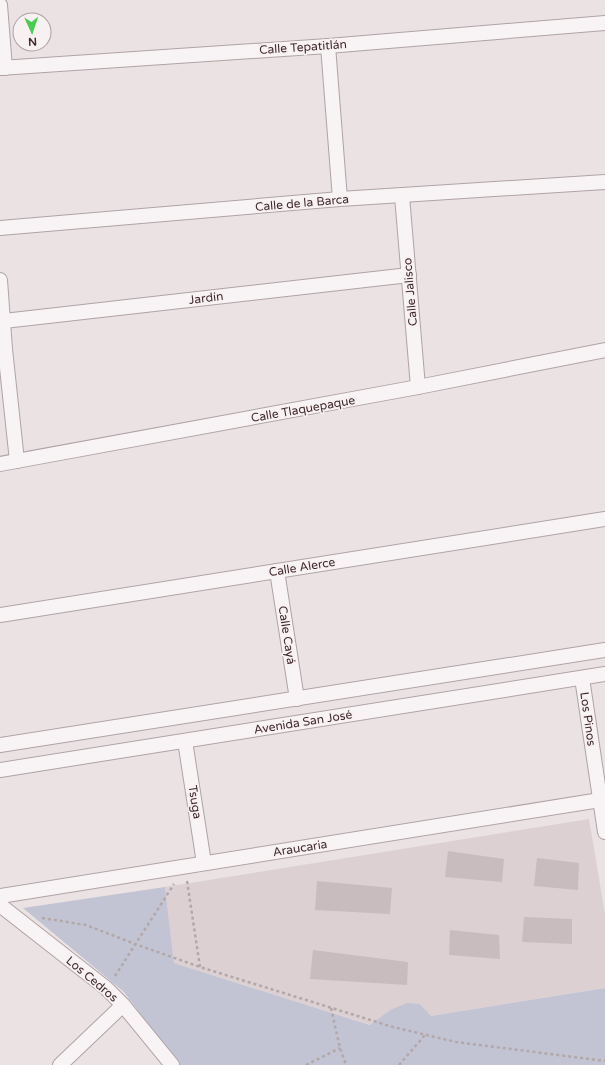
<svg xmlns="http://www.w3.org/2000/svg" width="605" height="1065" font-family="'Varela Round',sans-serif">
<rect width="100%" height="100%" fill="#eae2e3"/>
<!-- built -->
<polygon fill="#dcd0d2" points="589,819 605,914 605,988 431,1016 420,1004 390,1010 371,1025 174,963 165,887"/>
<!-- green -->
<polygon fill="#c3c4d3" points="165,887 174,963 370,1025 390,1010 407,1003 420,1004 431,1016 605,988 605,1065 178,1065 124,992 23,908"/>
<!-- building -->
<g fill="#c9bcbe">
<polygon points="448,851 504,859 502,882 445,877"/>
<polygon points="537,858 579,863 578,890 534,886"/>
<polygon points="317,881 392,888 390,914 315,910"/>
<polygon points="524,917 572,919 572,944 522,942"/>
<polygon points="450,930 499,935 500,959 449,955"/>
<polygon points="313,950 408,962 407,985 310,979"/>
</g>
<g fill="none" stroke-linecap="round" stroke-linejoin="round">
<!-- minor casing -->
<g stroke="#b1a3a5" stroke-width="16">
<g id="minor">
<polyline points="0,5 5,68"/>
<polyline points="328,46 340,199"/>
<polyline points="0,68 328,46 605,23"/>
<polyline points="402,196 418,387"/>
<polyline points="0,228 340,199 605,182"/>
<polyline points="0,280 5,349 17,461"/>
<polyline points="4,321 409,275"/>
<polyline points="0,464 418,387 605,350"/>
<polyline points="277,571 297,699"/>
<polyline points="0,615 605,519"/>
<polyline points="582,678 605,832"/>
<polyline points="185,741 204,863"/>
<polyline points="0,745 605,650"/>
<polyline points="0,770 605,674"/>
<polyline points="0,896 600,800"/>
<polyline points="0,905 106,988 123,1005 172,1065"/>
<polyline points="60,1065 123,1005"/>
</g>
</g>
<!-- path -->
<g stroke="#b2a7a9" stroke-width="2.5" stroke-dasharray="3 3" stroke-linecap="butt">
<polyline points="187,881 200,967"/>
<polyline points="42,918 86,925 135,944 200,967 393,1027 456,1042 605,1061"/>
<polyline points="115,976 174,884"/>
<polyline points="331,1008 340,1048 346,1065"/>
<polyline points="306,1065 340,1048"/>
<polyline points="399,1065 425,1035"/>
</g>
<!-- minor -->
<use href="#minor" stroke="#f8f4f5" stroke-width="14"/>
</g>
<g text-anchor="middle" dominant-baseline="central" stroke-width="3.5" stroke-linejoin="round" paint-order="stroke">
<!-- street labels -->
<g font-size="12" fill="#412a2e" stroke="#f7f1f2">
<text transform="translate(303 47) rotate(-4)">Calle Tepatitlán</text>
<text transform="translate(302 203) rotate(-5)">Calle de la Barca</text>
<text transform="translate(410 292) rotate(-95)">Calle Jalisco</text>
<text transform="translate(206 298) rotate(-7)">Jardín</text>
<text transform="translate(303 409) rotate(-10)">Calle Tlaquepaque</text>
<text transform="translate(302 567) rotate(-9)">Calle Alerce</text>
<text transform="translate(287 635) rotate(81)">Calle Cayá</text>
<text transform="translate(588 719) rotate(82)">Los Pinos</text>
<text transform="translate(303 722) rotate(-9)">Avenida San José</text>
<text transform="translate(195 802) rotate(81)">Tsuga</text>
<text transform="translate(300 848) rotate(-9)">Araucaria</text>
<text transform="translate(92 979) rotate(40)">Los Cedros</text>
</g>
</g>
<!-- north arrow -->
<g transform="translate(32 32) rotate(177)"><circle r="19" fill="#f7f1f2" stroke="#aea1a4"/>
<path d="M0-3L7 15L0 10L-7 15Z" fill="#4acb52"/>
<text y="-6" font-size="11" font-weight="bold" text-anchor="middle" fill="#412a2e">N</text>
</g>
</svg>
